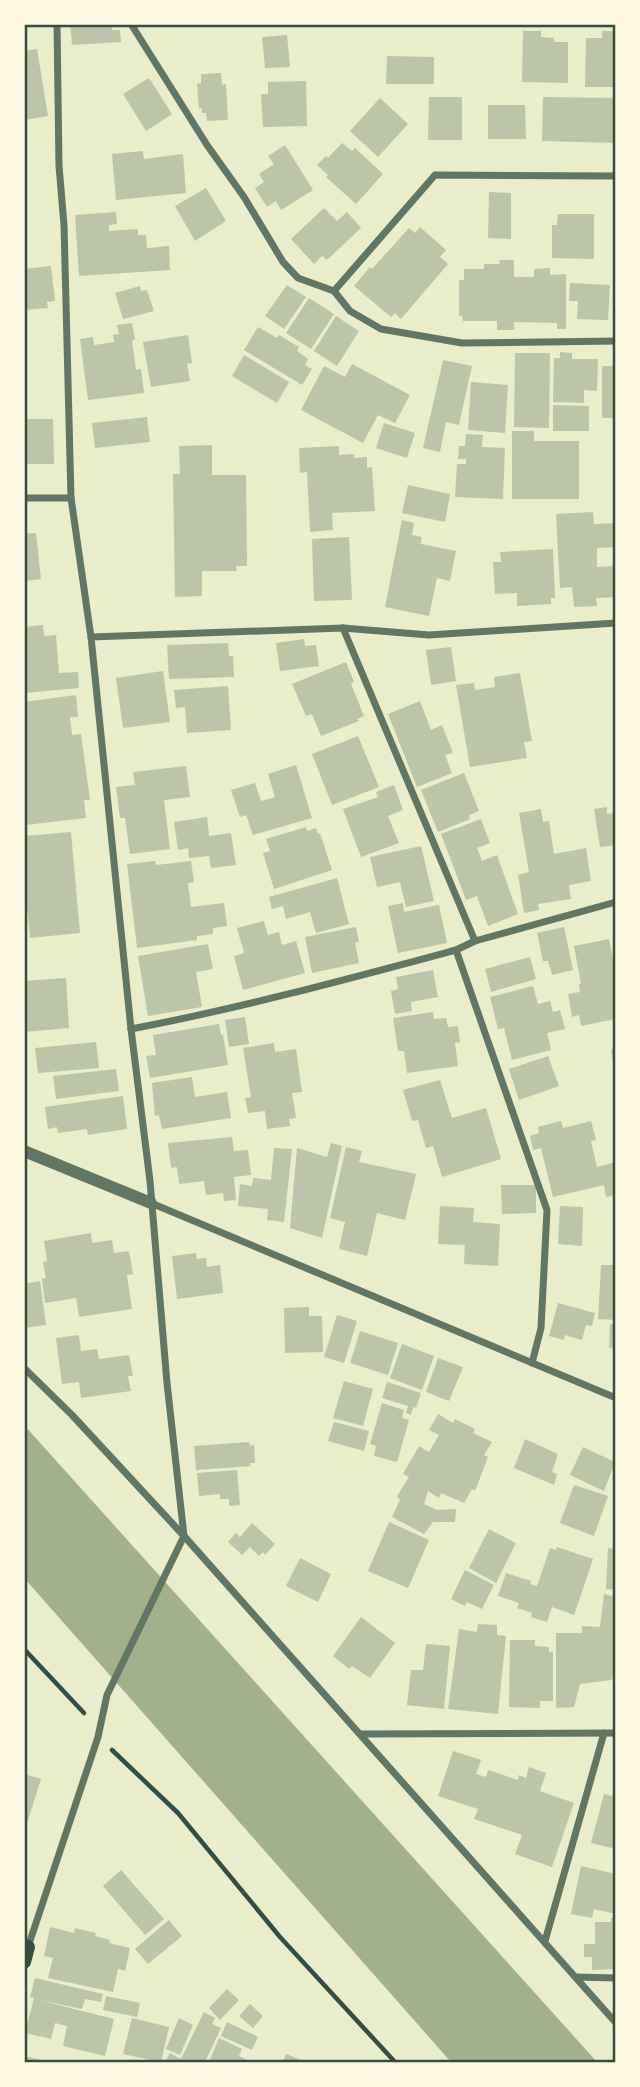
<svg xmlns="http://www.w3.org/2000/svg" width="640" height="2087" font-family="'Archivo Narrow',sans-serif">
<rect width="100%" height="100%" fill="#e9edc9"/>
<!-- water -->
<polygon fill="#a3b18a" points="24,1425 597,2062 451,2062 25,1579"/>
<!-- building -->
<g fill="#bcc5a7">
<polygon points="70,24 112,24 112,30 120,30 121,42 72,45"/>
<polygon points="523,31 541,31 541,37 554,38 554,42 568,42 568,83 522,82"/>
<polygon points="602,31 615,31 616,87 585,87 586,38 602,38"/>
<polygon points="287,35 290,67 265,68 262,37"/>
<polygon points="37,49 48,116 24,120 24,51"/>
<polygon points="387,56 434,57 434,84 386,84"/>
<polygon points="221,73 222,85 226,84 228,120 207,121 206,113 202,113 202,108 199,109 197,84 201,83 201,74"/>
<polygon points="149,78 172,114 146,131 123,94"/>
<polygon points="306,81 307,126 263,127 261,94 268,94 268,82"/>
<polygon points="429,97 462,97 462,140 428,140"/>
<polygon points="543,97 616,98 616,143 542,141"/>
<polygon points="380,98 408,124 378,157 350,131"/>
<polygon points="488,105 525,105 526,139 488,139"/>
<polygon points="342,143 352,151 355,148 383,174 356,204 326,177 328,175 317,165 326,156 328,158"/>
<polygon points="285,145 313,190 281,210 276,201 267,207 255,188 264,182 259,174 274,164 268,156"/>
<polygon points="143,151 144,159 183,154 186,193 116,200 112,154"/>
<polygon points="206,188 226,221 195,241 175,206"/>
<polygon points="489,192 511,193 511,239 488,238"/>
<polygon points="324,208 337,221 347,212 361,228 327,260 322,256 314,264 291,239"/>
<polygon points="116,212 117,224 109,225 109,231 138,229 138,235 146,235 147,248 169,246 170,270 79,276 75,215"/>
<polygon points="558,214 594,214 594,259 552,258 552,225 557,225"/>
<polygon points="420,227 446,250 440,257 448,264 401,319 395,313 391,317 354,286 370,267 372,269 409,228 415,233"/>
<polygon points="499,260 514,260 514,277 534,277 534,269 550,268 550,275 566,274 566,329 557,329 557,323 514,322 514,330 497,330 497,321 463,321 462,316 459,316 459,280 464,280 464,269 484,269 484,264 500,264"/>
<polygon points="51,266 55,301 47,302 48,308 24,310 24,269"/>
<polygon points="570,283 610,285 608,320 577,319 578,301 569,301"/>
<polygon points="287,285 306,297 284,329 265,316"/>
<polygon points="140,286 141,291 147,290 154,311 123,319 115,293"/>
<polygon points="309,298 334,314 311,349 286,333"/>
<polygon points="336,316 359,331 337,366 314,351"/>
<polygon points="132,323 135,340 132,340 136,370 141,369 144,393 88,400 80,339 93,337 94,345 114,342 113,335 119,334 117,325"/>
<polygon points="258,327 277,338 279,335 299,347 297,351 308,359 305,365 312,369 302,385 244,350"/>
<polygon points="188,335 192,363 187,364 190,381 151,387 143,342"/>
<polygon points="560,352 572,353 572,359 598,359 597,391 584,390 584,403 553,402 554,358 560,358"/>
<polygon points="515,353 550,353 549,428 514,427"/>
<polygon points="244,355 289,382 277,403 232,376"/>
<polygon points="443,360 472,366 459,425 446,422 440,452 423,448"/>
<polygon points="352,364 410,395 395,423 378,415 363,443 301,410 324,366 345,377"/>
<rect x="602" y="366" width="14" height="52"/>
<polygon points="471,382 508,385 505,433 468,430"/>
<polygon points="553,405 589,406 589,431 553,431"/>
<polygon points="147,417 150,442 95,448 92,423"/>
<polygon points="24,419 53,419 54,464 24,464"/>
<polygon points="384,423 415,433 407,458 376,448"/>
<polygon points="512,431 534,431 534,441 579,441 579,499 512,499"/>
<polygon points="466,434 483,435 482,447 505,448 503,499 455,497 457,464 466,464 466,459 458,459 459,446 465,446"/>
<polygon points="212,445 212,475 246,475 247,566 236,566 237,571 202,571 202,596 175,597 173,474 180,474 179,446"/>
<polygon points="339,446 339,455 354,454 354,458 367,457 367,468 372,467 375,511 332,513 333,530 310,532 307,472 300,473 299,448"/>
<polygon points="408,485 450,494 445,522 402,513"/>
<polygon points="593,512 594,524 616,523 616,547 597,548 597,567 616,566 616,597 596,598 597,606 574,607 572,587 560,588 556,514"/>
<polygon points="402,520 414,523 412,535 422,537 421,544 456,551 450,581 437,578 429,616 385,607"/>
<polygon points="36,533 41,579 24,581 24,534"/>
<polygon points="349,537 352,600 314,601 312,539"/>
<polygon points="553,549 555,598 551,598 551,604 517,606 517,593 495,594 493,562 501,562 500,552"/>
<polygon points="43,625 44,636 56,635 59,673 78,672 79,688 24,693 24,627"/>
<polygon points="304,639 305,646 316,645 319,666 280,671 276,643"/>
<polygon points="228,643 229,656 233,656 234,677 169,679 167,645"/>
<polygon points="451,647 456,681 431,685 426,650"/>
<polygon points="346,662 354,682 351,684 364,716 357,719 359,721 321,736 312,714 306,716 292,684"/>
<polygon points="163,671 170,722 123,728 116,678"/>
<polygon points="520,673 532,741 524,742 527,758 470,767 456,685 474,683 475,690 495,687 494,677"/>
<polygon points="228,686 231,730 187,733 185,707 176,708 174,690"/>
<polygon points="76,695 78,717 70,717 72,735 81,734 90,800 84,800 86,818 25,825 24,702"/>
<polygon points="420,701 431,730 442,725 453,753 445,755 452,773 417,787 388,714"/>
<polygon points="358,736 379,787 332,805 312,754"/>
<polygon points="296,765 312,818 253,835 246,815 240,817 231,790 255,783 261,801 275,797 268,774"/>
<polygon points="186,766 190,797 164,800 170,849 130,854 125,818 120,818 116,787 135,785 133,772"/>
<polygon points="464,773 479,811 469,815 470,819 438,832 421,790"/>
<polygon points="394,785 403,810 388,816 399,843 361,857 343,809 378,797 376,792"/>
<polygon points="607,807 607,814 616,813 616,845 600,847 594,809"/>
<polygon points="541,809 543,822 549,821 554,854 586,848 591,881 569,885 571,899 538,904 539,910 524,913 518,875 529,872 519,813"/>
<polygon points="207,817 209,836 231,833 236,865 211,868 209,856 189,858 188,848 178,850 174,822"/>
<polygon points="481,819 490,843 477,848 482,861 497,855 518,914 488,926 477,896 466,900 441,834"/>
<polygon points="306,827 307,831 316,828 318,834 320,833 332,870 274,889 263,853 270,851 266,839"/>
<polygon points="71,832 80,933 30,938 24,874 24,836"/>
<polygon points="421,846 434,901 406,907 400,882 377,887 370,857"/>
<polygon points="155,861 156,865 191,861 194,882 188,883 191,907 224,903 227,926 213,928 213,934 197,936 197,940 137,948 127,864"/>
<polygon points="337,878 349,924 316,933 310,912 286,919 283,906 272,909 269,897"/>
<polygon points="403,903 404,912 439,905 447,943 398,953 388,906"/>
<polygon points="264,921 268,935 279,932 282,945 296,941 305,973 243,990 234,956 244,953 237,928"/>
<polygon points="356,927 359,942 355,943 359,963 312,973 305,937"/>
<polygon points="564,927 573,970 552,975 548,961 543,961 537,933"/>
<polygon points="609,939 616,974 616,1019 581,1026 579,1015 572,1017 568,994 580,992 579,984 581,984 574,946"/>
<polygon points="208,944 213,969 196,972 202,1007 148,1016 138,956"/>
<polygon points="530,957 536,979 491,992 485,969"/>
<polygon points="433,970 438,997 411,1002 412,1011 395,1014 391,991 398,989 396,977"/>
<polygon points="66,978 69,1028 24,1032 24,981"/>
<polygon points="533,986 538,1004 550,1001 553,1012 560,1010 565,1029 547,1033 551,1050 512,1060 504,1028 498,1029 490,997"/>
<polygon points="433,1012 434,1019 446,1018 448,1027 458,1026 460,1042 455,1043 458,1066 407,1073 404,1051 398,1051 393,1018"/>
<polygon points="245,1017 249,1044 229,1047 225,1020"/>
<polygon points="219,1024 221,1035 223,1035 228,1065 150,1078 146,1056 156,1055 153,1035"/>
<polygon points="96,1042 99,1068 38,1073 35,1048"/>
<polygon points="274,1043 275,1052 296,1049 302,1092 292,1093 296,1118 289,1119 290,1126 267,1129 265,1111 248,1113 245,1098 251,1097 243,1048"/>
<polygon points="616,1048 616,1068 614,1068 611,1049"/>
<polygon points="548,1056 559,1086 519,1100 509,1069"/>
<polygon points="116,1069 119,1091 56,1099 53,1076"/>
<polygon points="192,1077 195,1097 227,1092 231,1118 162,1129 159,1115 155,1116 152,1083"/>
<polygon points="440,1080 452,1118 486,1108 501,1159 442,1177 433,1146 426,1148 418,1120 412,1121 403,1090"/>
<polygon points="123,1096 127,1129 88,1135 87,1129 58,1133 57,1127 48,1129 45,1107"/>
<polygon points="561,1121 563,1128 591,1121 596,1140 591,1141 597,1167 616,1162 616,1195 606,1197 604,1185 553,1197 541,1148 533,1150 530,1136 539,1133 538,1127"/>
<polygon points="232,1137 234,1151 248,1150 251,1175 234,1177 236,1200 224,1201 223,1193 206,1195 204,1181 179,1184 177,1167 171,1168 168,1143"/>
<polygon points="331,1143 342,1146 322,1238 290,1228 297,1148 327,1157"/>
<polygon points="346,1147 362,1151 359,1162 416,1174 405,1220 377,1213 367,1256 339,1249 345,1222 330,1218"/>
<polygon points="274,1148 292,1149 284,1222 267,1220 268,1209 238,1206 240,1184 252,1186 253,1178 271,1180"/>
<polygon points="501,1185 536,1185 536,1213 502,1214"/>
<polygon points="440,1206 474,1208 473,1222 500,1224 498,1266 464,1264 465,1245 438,1244"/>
<polygon points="560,1206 583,1207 582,1246 558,1244"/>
<polygon points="91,1233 92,1243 112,1240 114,1253 129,1251 133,1274 127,1275 132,1309 79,1317 76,1298 45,1303 42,1279 46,1278 43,1262 47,1261 44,1241"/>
<polygon points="196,1253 197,1259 206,1258 207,1267 220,1265 223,1293 177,1299 172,1256"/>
<polygon points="601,1265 616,1265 616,1320 598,1319"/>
<polygon points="40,1281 46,1325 24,1328 24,1284"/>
<polygon points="558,1303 595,1313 592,1326 586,1325 582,1340 565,1335 564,1340 549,1336"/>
<polygon points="309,1307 309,1316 322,1316 323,1352 285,1353 284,1308"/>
<polygon points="337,1315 357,1321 344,1363 324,1357"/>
<polygon points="610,1324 616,1324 616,1349 609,1348"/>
<polygon points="360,1331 398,1343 388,1375 350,1363"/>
<polygon points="79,1335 81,1351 97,1349 99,1359 129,1355 133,1376 128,1376 131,1391 81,1398 79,1382 62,1384 56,1338"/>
<polygon points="402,1344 434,1356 422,1390 390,1378"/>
<polygon points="438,1358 463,1367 449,1401 426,1392"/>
<polygon points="344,1381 373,1389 363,1426 333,1418"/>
<polygon points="387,1382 421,1393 416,1408 413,1407 411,1415 406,1413 408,1406 382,1398"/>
<polygon points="382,1403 404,1410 402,1418 409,1420 397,1462 374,1456 376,1446 370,1444"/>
<polygon points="438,1414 453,1423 455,1419 475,1429 473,1433 492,1442 484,1455 488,1457 475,1491 472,1489 464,1503 441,1493 439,1498 428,1491 424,1504 437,1510 456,1509 455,1522 433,1522 424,1534 392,1517 400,1500 397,1496 409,1477 403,1474 419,1446 429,1452 439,1435 429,1430"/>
<polygon points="334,1422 369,1431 364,1451 328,1441"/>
<polygon points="525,1439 558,1454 552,1472 557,1474 554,1485 514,1468"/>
<polygon points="249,1442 250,1446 254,1445 255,1463 250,1463 251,1466 196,1470 194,1446"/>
<polygon points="583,1447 615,1462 604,1491 570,1475"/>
<polygon points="237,1470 240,1505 229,1506 229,1499 220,1499 220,1494 199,1496 197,1473"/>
<polygon points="574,1485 608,1496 594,1536 560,1523"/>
<polygon points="389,1522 429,1540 408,1588 368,1571"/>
<polygon points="252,1523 275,1544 265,1555 263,1552 259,1556 250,1547 242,1555 228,1542 236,1533 240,1537"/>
<polygon points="489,1529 516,1543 496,1583 469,1568"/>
<polygon points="557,1547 593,1559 574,1615 552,1607 547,1622 531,1617 532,1613 517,1608 519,1603 498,1596 506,1573 531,1581 530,1584 537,1586 550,1548 556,1550"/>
<polygon points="608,1548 616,1549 616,1590 606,1589"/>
<polygon points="300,1558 331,1574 318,1602 286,1586"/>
<polygon points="465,1570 494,1585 482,1609 467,1602 465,1606 451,1599"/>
<polygon points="604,1594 616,1597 616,1658 612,1680 580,1684 574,1707 556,1708 556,1633 582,1633 582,1626 600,1627"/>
<polygon points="361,1617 395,1643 370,1678 352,1666 349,1669 333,1656"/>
<polygon points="478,1624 497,1625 497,1635 506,1636 498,1714 448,1709 459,1629 477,1632"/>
<polygon points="510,1640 535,1640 535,1646 549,1647 549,1652 553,1652 553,1701 540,1701 540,1708 509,1707"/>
<polygon points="426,1644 450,1646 444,1709 407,1705 411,1670 423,1670"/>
<polygon points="453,1751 481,1760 476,1774 486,1777 488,1770 518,1780 519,1775 526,1778 529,1767 546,1773 540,1791 574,1803 552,1867 515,1854 522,1835 474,1819 478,1809 438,1796"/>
<polygon points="24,1774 41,1779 27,1823 24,1822"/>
<polygon points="604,1794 616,1797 616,1849 591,1843"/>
<polygon points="581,1866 616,1874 616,1914 594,1909 592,1918 571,1914"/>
<polygon points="121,1870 164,1919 145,1935 103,1886"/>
<polygon points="611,1918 616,1918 616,1969 592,1970 592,1957 584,1957 584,1944 595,1944 595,1922 611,1922"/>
<polygon points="169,1920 182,1936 148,1964 135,1949"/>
<polygon points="50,1927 74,1933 75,1928 96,1933 95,1936 110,1940 109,1943 130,1948 125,1971 118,1969 113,1992 48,1978 53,1958 44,1956"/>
<polygon points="35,1978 103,1994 101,2002 85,1999 82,2009 38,2000 114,2019 105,2056 63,2046 67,2026 55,2023 51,2039 25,2033 34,1998 30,1997"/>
<polygon points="227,1989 239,2000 220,2020 209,2008"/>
<polygon points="106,1996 140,2003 137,2017 103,2010"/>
<polygon points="250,2004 263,2016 253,2028 239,2016"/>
<polygon points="204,2012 215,2018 212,2024 221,2028 205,2062 165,2062 170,2053 181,2059"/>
<polygon points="132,2018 169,2027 161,2062 123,2054"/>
<polygon points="179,2018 193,2025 180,2055 166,2049"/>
<polygon points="227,2022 258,2037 252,2050 221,2036"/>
<polygon points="219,2038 242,2049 239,2056 245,2059 244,2062 209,2062"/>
<polygon points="286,2054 306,2062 283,2062"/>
<polygon points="24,2056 49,2062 24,2062"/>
</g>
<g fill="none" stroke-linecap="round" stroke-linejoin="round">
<!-- path -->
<g stroke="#344e41" stroke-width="4.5">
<polyline points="24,1649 84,1713"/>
<polyline points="112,1750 178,1813 280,1937 395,2062"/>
</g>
<!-- minor -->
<g stroke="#617663" stroke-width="7">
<polyline points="131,24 207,145 244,197 283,262 298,278 334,291 350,311 381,329 462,343 616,341"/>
<polyline points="334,291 435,175 616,176"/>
<polyline points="24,498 71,498"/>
<polyline points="343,628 475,941"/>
<polyline points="91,637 343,628 429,635 616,623"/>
<polyline points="456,950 547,1210 541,1328 532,1363"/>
<path d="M131,1029C241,1008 348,979 456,950L475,941L616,902"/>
<polyline points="151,1203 616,1398"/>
<polyline points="24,1368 72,1415 184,1536 616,2023"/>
<polyline points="361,1734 616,1733"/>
<polyline points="545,1941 604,1733"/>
<polyline points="28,1947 98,1737 107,1695 184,1536 167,1383 150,1181 131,1029 91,637 71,498 64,225 59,166 57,24"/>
<polyline points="576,1977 616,1978"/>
</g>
<!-- tertiary -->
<polyline stroke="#617663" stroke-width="12" points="24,1151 151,1203"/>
<!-- secondary -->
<polyline stroke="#344e41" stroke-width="14" points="24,1946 28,1947 24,1962"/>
</g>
<!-- border -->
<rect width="640" height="2087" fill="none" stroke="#fefae0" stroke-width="52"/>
<rect x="26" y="26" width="588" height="2035" fill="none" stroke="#344e41" stroke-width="2.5"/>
</svg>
